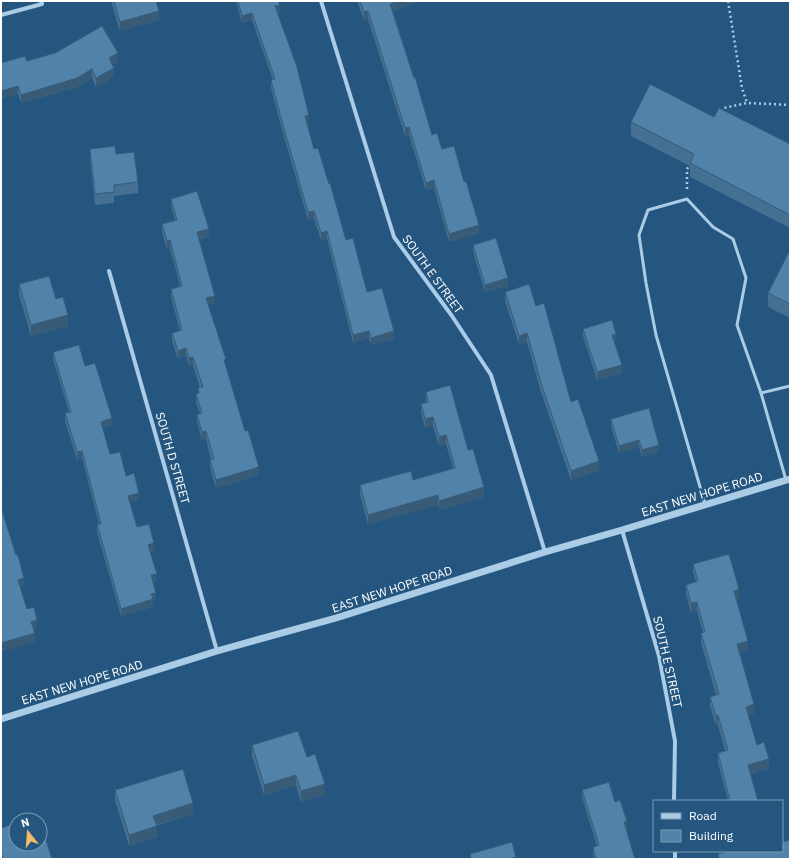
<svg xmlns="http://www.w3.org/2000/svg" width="791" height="860" font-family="'IBM Plex Sans',sans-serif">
<rect width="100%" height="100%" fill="#24567f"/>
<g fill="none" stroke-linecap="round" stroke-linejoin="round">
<!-- path -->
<g stroke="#aacce6" stroke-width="2.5" stroke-dasharray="2 3" stroke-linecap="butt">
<polyline points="728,1 742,88 747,103"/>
<polyline points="722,112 724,108 747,103 790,105"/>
<polyline points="687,189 687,169 691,163"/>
</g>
<!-- service -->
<g stroke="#aacce6" stroke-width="3">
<polyline points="761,393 790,386"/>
<polyline points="705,504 656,335 646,283 639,235 648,210 687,199 713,227 733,239 746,278 737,325 761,393 786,480"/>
</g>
<!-- minor -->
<g stroke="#aacce6" stroke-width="4">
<polyline points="321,1 394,237 452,316 491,375 545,552"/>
<polyline points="1,15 42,4 41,1"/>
<polyline points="109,271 217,651"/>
<polyline points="622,530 659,656 675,741 674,801"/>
<polyline points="675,851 675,859"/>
</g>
<!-- tertiary -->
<polyline stroke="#aacce6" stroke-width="7" points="1,719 217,651 336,618 545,552 622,530 790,479"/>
</g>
<!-- wall -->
<g fill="#457092">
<polygon points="111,1 156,1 159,20 120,31"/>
<polygon points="236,1 278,1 280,13 278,13 309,123 307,124 314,149 346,240 367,292 394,339 371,345 369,338 353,343 327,239 321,240 314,219 308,220 281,126 271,88 271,80 273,80 252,20 242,23"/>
<polygon points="357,1 416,1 416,3 393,11 432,135 442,149 479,233 449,242 434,188 426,190 409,135 405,136 368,19 364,20"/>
<polygon points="27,61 118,61 112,65 114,77 96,87 92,78 77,87 21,103 18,94 1,99 1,63"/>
<polygon points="714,117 790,144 790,228 690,177 690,166 631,136 631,122"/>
<polygon points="90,149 116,154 138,182 138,193 114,196 114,203 95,205 90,160"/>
<polygon points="171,199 209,237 199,240 215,303 208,305 245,431 259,475 216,488 210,468 210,460 211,460 206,439 202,440 197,422 197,415 200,414 196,402 196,394 198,394 198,388 200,388 193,365 189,366 186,356 178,359 172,341 172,333 180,331 171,297 171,289 180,286 170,248 167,249 162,232 162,224 175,220 171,206"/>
<polygon points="473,245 508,286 485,292 473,252"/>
<polygon points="790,250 790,318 768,307 768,293"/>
<polygon points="19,284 56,299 68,326 31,336 19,295"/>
<polygon points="505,292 536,306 571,402 599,470 571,480 541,392 527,342 519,344 505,301"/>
<polygon points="583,329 616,341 614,341 622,373 597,380 583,336"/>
<polygon points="53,352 85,366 112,425 102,428 110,454 126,476 139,500 130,502 137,527 154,551 150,552 157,581 153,582 156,600 153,601 153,607 121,616 97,532 97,524 99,524 82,458 77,460 65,421 65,413 69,412 53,359"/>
<polygon points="426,392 468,450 484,497 439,510 438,505 368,524 360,495 360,485 413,480 453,468 446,444 439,446 433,426 425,428 421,413 421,404 426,402"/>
<polygon points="611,419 659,452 642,457 639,447 619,453 611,426"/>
<polygon points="693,564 739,599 736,599 748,650 739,653 754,714 748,715 757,745 769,768 750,774 758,801 728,801 718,763 718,753 725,751 718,725 716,725 710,706 710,697 716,695 701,643 701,633 703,633 697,611 691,613 686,594 686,585 696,582 693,573"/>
<polygon points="252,745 307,757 325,795 301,802 296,785 264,795 252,756"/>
<polygon points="115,790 193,814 156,826 157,837 129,846 115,800"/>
<polygon points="582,790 615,802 627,829 626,829 635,859 594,859 593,854 593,847 597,846 582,797"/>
<polygon points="1,828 16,844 52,859 1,859"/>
</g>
<!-- shaded-wall -->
<g fill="#385b77">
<polygon points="399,1 416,1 416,3 390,12 390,4"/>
<polygon points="280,5 280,13 275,14 275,6"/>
<polygon points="159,11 159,20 120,31 120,22"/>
<polygon points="368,11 368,19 364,20 364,12"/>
<polygon points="252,13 252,20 242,23 242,16"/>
<polygon points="118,53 118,61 109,67 109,58"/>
<polygon points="114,68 114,77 96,87 96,78"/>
<polygon points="92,69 92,78 77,87 21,103 21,95"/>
<polygon points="18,86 18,94 1,99 1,91"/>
<polygon points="309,115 309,123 305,124 305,116"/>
<polygon points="409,127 409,135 405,136 405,128"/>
<polygon points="434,180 434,188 426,190 426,183"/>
<polygon points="314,211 314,219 308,220 308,212"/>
<polygon points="479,225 479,233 449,242 449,234"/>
<polygon points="209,229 209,237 197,240 197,232"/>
<polygon points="327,231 327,239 321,240 321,233"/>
<polygon points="170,240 170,248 167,249 167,241"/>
<polygon points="508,278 508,286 485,292 485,285"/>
<polygon points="215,296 215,303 206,306 206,298"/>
<polygon points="68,315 68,326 31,336 31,325"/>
<polygon points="369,331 369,338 353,343 353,335"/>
<polygon points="394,331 394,339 371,345 371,338"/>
<polygon points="527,333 527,342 519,344 519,336"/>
<polygon points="616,334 616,341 612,342 612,335"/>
<polygon points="186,348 186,356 178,359 178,351"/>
<polygon points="193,357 193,365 189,366 189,358"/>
<polygon points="622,365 622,373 597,380 597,372"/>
<polygon points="433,417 433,426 425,428 425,419"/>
<polygon points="112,418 112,425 101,429 101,422"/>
<polygon points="206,431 206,439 202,440 202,432"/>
<polygon points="446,435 446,444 439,446 439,437"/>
<polygon points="639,440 639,447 619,453 619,446"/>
<polygon points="659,445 659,452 642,457 642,450"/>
<polygon points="82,451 82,458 77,460 77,452"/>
<polygon points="599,461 599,470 571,480 571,471"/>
<polygon points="259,467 259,475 216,488 216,480"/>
<polygon points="3,481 3,490 1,490 1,482"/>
<polygon points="484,487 484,497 439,510 439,501"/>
<polygon points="139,493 139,500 128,503 128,496"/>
<polygon points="438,495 438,505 368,524 368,515"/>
<polygon points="154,543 154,551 148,552 148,545"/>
<polygon points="157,574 157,581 151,583 151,575"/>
<polygon points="24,578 24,586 18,588 18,580"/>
<polygon points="739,589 739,599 734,600 734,591"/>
<polygon points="156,593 156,600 153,601 153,607 121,616 121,609 151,594"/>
<polygon points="697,602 697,611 691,613 691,603"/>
<polygon points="37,620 37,628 31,630 31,622"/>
<polygon points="35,633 35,642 1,652 1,643"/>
<polygon points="748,641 748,650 737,654 737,644"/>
<polygon points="754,704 754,714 746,716 746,707"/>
<polygon points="718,715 718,725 716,725 716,716"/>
<polygon points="769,759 769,768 748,774 748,765"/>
<polygon points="296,775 296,785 264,795 264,785"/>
<polygon points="325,784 325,795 301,802 301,791"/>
<polygon points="193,803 193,814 153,826 153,816"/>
<polygon points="627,821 627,829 624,829 624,822"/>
<polygon points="157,826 157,837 129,846 129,835"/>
<polygon points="516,857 516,859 511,859 511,858"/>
</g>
<!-- building -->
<g fill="#5082aa" stroke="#385b77">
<polygon points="114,1 156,1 159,11 120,22"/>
<polygon points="238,1 278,1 280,5 275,6 297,67 309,115 305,116 314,149 318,148 329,184 330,183 346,240 353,238 367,292 382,288 394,331 371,338 369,331 353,335 327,231 321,233 314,211 308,212 281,118 271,80 275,79 252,13 242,16"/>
<polygon points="360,1 399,1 390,4 414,78 415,77 432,135 437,133 442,149 454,146 464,182 466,181 479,225 449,234 434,180 426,183 409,127 405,128 368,11 364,12"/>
<polygon points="102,26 118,53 109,58 114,68 96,78 92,69 77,78 21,95 18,86 1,91 1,63 25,56 27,61 55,53"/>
<polygon points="650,84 714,117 719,108 790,144 790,215 690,163 694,154 631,122"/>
<polygon points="115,146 116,154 134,152 138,182 114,185 114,192 95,194 90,149"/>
<polygon points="197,191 209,229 197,232 215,296 206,298 226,359 224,360 245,431 248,430 259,467 216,480 210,460 214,459 206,431 202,432 197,415 202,413 196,394 199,393 198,388 203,387 193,357 189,358 186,348 178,351 172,333 182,330 171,289 182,286 170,240 167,241 162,224 177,220 171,199"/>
<polygon points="496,238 508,278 485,285 473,245"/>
<polygon points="790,250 790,304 768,293"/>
<polygon points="49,276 56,299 63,297 68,315 31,325 19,284"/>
<polygon points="529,284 536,306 544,303 571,402 578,399 599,461 571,471 541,383 527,333 519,336 505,292"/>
<polygon points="612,320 616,334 612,335 622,365 597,372 583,329"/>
<polygon points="79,345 85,366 95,363 112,418 101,422 110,454 120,452 126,476 134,473 139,493 128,496 137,527 149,524 154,543 148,545 157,574 151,575 156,593 151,594 153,599 121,609 97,524 101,524 82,451 77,452 65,413 71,412 53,352"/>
<polygon points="450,385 468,450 473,449 484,487 439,501 438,495 368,515 360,485 411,471 413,480 455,468 446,435 439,437 433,417 425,419 421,404 428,402 426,392"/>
<polygon points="649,408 659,445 642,450 639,440 619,446 611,419"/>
<polygon points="1,473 3,481 1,482"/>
<polygon points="1,507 16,555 18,555 24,578 18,580 27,609 34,607 37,620 31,622 35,633 1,643"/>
<polygon points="729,554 739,589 734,591 748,641 737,644 754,704 746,707 757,745 764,742 769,759 748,765 758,801 730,801 718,753 728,750 718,715 716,716 710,697 719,694 701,633 705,632 697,602 691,603 686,585 698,581 693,564"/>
<polygon points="298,731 307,757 315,754 325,784 301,791 296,775 264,785 252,745"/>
<polygon points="183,769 193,803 153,816 157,826 129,835 115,790"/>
<polygon points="609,782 615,802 620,800 627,821 624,822 635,859 596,859 593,847 599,845 582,790"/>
<polygon points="16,823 16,844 40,844 40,828 42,827 52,859 3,859 1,851 1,828"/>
<polygon points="790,840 790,859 719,859 718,854 728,851 782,851 782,842"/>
<polygon points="512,842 516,857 511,858 511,859 471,859 470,854"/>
</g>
<g text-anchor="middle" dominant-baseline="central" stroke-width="4" stroke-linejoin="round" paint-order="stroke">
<!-- street labels -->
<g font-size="12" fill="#fff" stroke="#24567f">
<text transform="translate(433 274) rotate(54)">SOUTH E STREET</text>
<text transform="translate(173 458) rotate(74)">SOUTH D STREET</text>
<text transform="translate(702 494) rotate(-17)">EAST NEW HOPE ROAD</text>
<text transform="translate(392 589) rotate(-18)">EAST NEW HOPE ROAD</text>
<text transform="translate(668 662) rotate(77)">SOUTH E STREET</text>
<text transform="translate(82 682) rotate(-17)">EAST NEW HOPE ROAD</text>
</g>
</g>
<!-- border -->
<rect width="791" height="860" fill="none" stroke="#ffffff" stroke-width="4"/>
<!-- legend -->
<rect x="653" y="800" width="130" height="52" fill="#24567f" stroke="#7c9ab2"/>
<rect x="661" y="813" width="20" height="6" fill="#aacce6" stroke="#7c9ab2"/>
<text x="689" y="820" font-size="12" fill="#ffffff">Road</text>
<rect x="661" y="830" width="20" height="12" fill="#5082aa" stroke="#7c9ab2"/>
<text x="689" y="840" font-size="12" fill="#ffffff">Building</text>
<!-- north arrow -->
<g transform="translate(28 832) rotate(343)"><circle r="19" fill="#24567f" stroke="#7c9ab2"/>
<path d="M0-3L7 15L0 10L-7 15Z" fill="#f1bd6d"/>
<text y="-6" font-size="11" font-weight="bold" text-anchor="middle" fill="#ffffff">N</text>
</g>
</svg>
